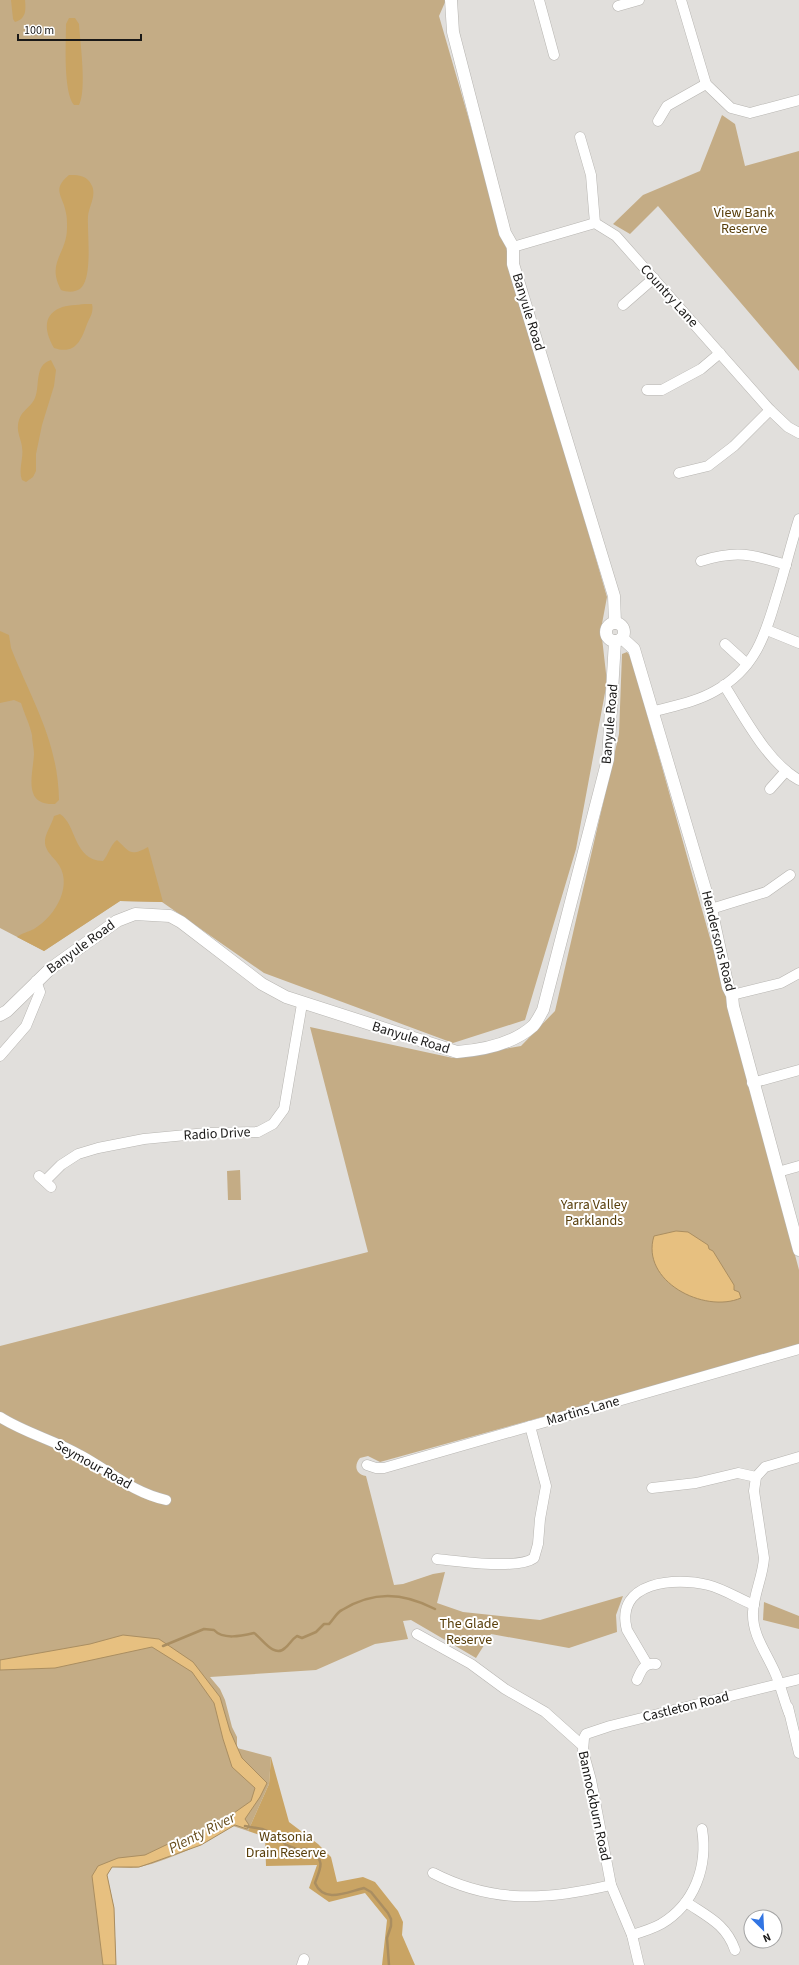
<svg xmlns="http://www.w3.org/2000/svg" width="799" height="1965" font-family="'Source Sans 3',sans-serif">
<rect width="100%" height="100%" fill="#e1dfdc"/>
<!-- green -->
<g fill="#c4ac85">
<polygon points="0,0 446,0 439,16 607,597 601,629 607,682 576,849 525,1020 453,1043 264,973 162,902 120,901 44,951 0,928"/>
<polygon points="722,115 735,124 745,166 799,151 799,371 658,206 630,234 613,224 643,195 700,171"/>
<path d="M627,652L631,657L719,970L799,1270V1346L380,1462L368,1456L360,1458C354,1465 355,1474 366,1476L394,1585L403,1584L433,1574L445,1572L437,1603L463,1612L540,1620L623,1596L616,1615L617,1632L569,1648L491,1634L476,1658L411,1620L403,1621L408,1639L375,1644L316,1670L210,1677L220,1689L225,1700L232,1727L237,1737V1748L271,1757L269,1784L248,1831L233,1826C204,1843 173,1859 140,1867C132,1869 121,1867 112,1867L107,1875L114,1908L116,1965H0V1346L368,1252L310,1027L453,1058L521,1046L555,1011L619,734L622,654Z"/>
<polygon points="240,1170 241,1200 228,1200 227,1171"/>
<polygon points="764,1602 799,1616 799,1629 763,1620"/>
</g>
<!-- forest -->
<g fill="#c9a464">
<path d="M11,0H25C26,10 26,19 15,22L13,19Z"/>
<path d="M69,18H75L79,24C80,42 87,90 79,105H74C63,92 66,42 66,24Z"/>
<path d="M69,175C76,175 84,175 89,181C90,182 93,187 93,189C95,198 89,207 88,216C87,232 93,276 81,288C75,293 67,292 61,290C46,262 67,254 67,228C67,223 67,217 66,213C63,195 51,190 69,175Z"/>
<path d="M85,304H92C94,312 90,317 87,324C81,341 75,355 54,348C46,334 41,316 60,308C66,305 77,305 85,304Z"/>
<path d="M51,360L56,370L54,386L42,425L36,454V471L33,477L26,482L22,480C18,469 24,458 22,447C21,439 17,433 18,425C20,411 27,411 34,400C41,388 33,365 51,360Z"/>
<path d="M0,631L9,635L11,648C32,701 58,741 59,800L55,804C22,806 33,774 34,754C34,748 32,742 32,735C30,725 24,713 21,703L14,700L0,703Z"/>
<path d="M60,814C77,825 73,860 103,861C109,854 110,845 117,840C130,852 130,857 148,847L163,902L120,901L44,951L17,937C22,933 28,932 34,929C56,916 75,883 56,861C51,855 44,849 45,840C46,832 52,824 54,816Z"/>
<polygon points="271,1757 289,1822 318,1844 331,1857 337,1882 363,1877 375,1882 398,1911 403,1922 402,1935 415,1965 382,1965 387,1920 365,1893 329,1902 309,1888 317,1865 266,1866 265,1837 248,1831 269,1784"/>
</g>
<!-- water -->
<g fill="#e7c080" stroke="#aa8e61">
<path d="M676,1231L688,1232L708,1245L709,1249L713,1251L734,1285V1290L739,1292L741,1298C704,1314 640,1281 654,1236Z"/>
<polygon points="123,1635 159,1639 193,1662 220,1697 230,1731 242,1758 267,1783 260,1797 245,1819 249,1825 247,1829 235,1825 201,1845 151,1863 139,1867 112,1867 107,1875 114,1908 116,1965 103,1965 92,1876 98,1866 118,1858 145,1855 168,1844 199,1832 231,1815 251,1801 255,1788 232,1767 223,1739 214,1703 192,1672 152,1647 55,1668 0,1670 0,1660 90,1644"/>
</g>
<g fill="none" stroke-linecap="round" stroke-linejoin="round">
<!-- stream -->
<g stroke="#aa8e61" stroke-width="2.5">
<path d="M163,1646L204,1629L214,1630C223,1640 241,1636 254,1633C261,1637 274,1659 285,1648C290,1644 291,1640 297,1636L302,1638L316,1632L324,1624H329C333,1620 337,1612 342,1610C373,1591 402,1592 435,1609"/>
<path d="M245,1826L262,1829L277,1835L286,1845L299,1850C304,1848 307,1848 311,1851C326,1862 320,1868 315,1883C324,1904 347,1892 364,1888L371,1892L388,1913L391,1919V1926L387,1938L389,1965"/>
</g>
<!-- minor casing -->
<g stroke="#b7b5b1" stroke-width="11">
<g id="minor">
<polyline points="539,0 554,55"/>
<polyline points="681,0 706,84 731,108 750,113 799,100"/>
<polyline points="618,6 639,0"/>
<polyline points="658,121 667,106 706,84"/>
<polyline points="580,137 591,175 595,223"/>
<polyline points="513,247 595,223 616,236 770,410 788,427 799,433"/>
<polyline points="623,305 654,278"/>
<polyline points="647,390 662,390 701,369 720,353"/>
<polyline points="679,473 708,466 734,446 770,410"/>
<path d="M701,561C736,550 752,554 786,565"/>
<polyline points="767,630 799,643"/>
<polyline points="725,644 747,664"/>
<path d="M724,685C744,716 767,762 799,780"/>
<path d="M652,712C673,706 696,702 715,691C755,669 765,636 777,595C785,570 791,544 799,519"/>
<polyline points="770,789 786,771"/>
<polyline points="711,909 766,892 790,875"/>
<polyline points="732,995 781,983 799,973"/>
<polyline points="0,1056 26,1026 40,992 36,981"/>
<polyline points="752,1083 799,1070"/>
<polyline points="778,1172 799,1166"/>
<polyline points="39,1176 51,1187"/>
<polyline points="45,1181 61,1165 78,1154 98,1148 144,1139 207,1133 258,1132 273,1124 284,1109 302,1004"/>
<path d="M0,1417C25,1433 54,1440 80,1455C110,1471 131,1492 166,1500"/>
<polyline points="367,1465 376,1468 384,1468 799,1349"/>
<polyline points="652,1488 696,1483 738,1473 756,1477"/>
<path d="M437,1559C458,1561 518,1570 534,1558L538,1544L540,1519L546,1486L530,1426"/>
<polyline points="417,1634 471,1664 505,1689 545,1712 583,1746"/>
<path d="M647,1664L627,1630C614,1581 676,1577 708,1585C724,1589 739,1599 754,1605"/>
<path d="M637,1680C641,1671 644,1662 656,1664"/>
<polyline points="788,1707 799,1753"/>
<path d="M789,1713C784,1700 781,1687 776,1675C767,1653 752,1636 753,1612C754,1593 763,1576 764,1558L754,1491L756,1477L765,1467L799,1457"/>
<path d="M433,1873C493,1904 547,1900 611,1885"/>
<path d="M686,1902C708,1917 726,1924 735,1950"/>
<path d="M632,1935C642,1932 652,1929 661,1924C695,1904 708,1866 702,1829"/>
<polyline points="302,1965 304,1959"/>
<polyline points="639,1965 632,1935 611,1885 591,1780 583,1751 584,1738 586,1734 610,1726 799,1679"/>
</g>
</g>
<!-- tertiary casing -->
<g stroke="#b7b5b1" stroke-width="13">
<g id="tertiary">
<polyline points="451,0 453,32 505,233 513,247 513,264 614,596 615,623"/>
<circle cx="615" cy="632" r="9"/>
<polyline points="622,638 634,649 711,909 728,987 732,995 733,1006 799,1250"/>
<path d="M0,1015L7,1011L50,969L117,921L135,914L170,916L181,922L262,984L286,997L457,1052C483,1050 513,1044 533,1026C537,1022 540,1015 543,1010L608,759L615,641"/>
</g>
</g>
<!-- minor -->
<use href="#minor" stroke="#fff" stroke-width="10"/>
<!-- tertiary -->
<use href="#tertiary" stroke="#fff" stroke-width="12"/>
</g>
<g text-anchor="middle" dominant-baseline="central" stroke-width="4" stroke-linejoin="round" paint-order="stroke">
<!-- park labels -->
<g font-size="14" fill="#583e0a" stroke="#fff">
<text x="744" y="213">View Bank<tspan x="744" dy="16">Reserve</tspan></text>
<text x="594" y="1205">Yarra Valley<tspan x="594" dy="16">Parklands</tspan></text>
<text x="469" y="1624">The Glade<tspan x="469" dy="16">Reserve</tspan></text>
<text x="286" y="1837">Watsonia<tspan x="286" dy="16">Drain Reserve</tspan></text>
</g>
<!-- street labels -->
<g font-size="14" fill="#1a1918" stroke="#fff">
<text transform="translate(669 296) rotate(48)">Country Lane</text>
<text transform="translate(528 312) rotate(73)">Banyule Road</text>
<text transform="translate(610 724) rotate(-85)">Banyule Road</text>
<text transform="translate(718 941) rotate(76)">Hendersons Road</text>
<text transform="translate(81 947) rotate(-36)">Banyule Road</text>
<text transform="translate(411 1038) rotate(17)">Banyule Road</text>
<text transform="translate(217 1134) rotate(-3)">Radio Drive</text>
<text transform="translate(583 1411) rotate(-16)">Martins Lane</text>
<text transform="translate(93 1465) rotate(29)">Seymour Road</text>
<text transform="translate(686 1707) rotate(-14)">Castleton Road</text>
<text transform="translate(594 1806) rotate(78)">Bannockburn Road</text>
</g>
<!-- water labels -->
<g font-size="15" font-style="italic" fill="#694f1f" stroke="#fff">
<text transform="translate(202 1833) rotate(-27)">Plenty River</text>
</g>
</g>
<!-- north arrow -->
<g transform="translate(763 1929) rotate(156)"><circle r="19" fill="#ffffff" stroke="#a3a3a3"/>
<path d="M0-3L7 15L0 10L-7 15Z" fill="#3275e3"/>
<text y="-6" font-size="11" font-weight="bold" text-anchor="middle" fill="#1a1918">N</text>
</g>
<!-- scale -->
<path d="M18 34v6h123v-6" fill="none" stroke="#1a1918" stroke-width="2"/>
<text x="24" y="34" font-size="12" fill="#1a1918" stroke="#ffffff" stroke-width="3" paint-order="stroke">100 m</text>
</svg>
